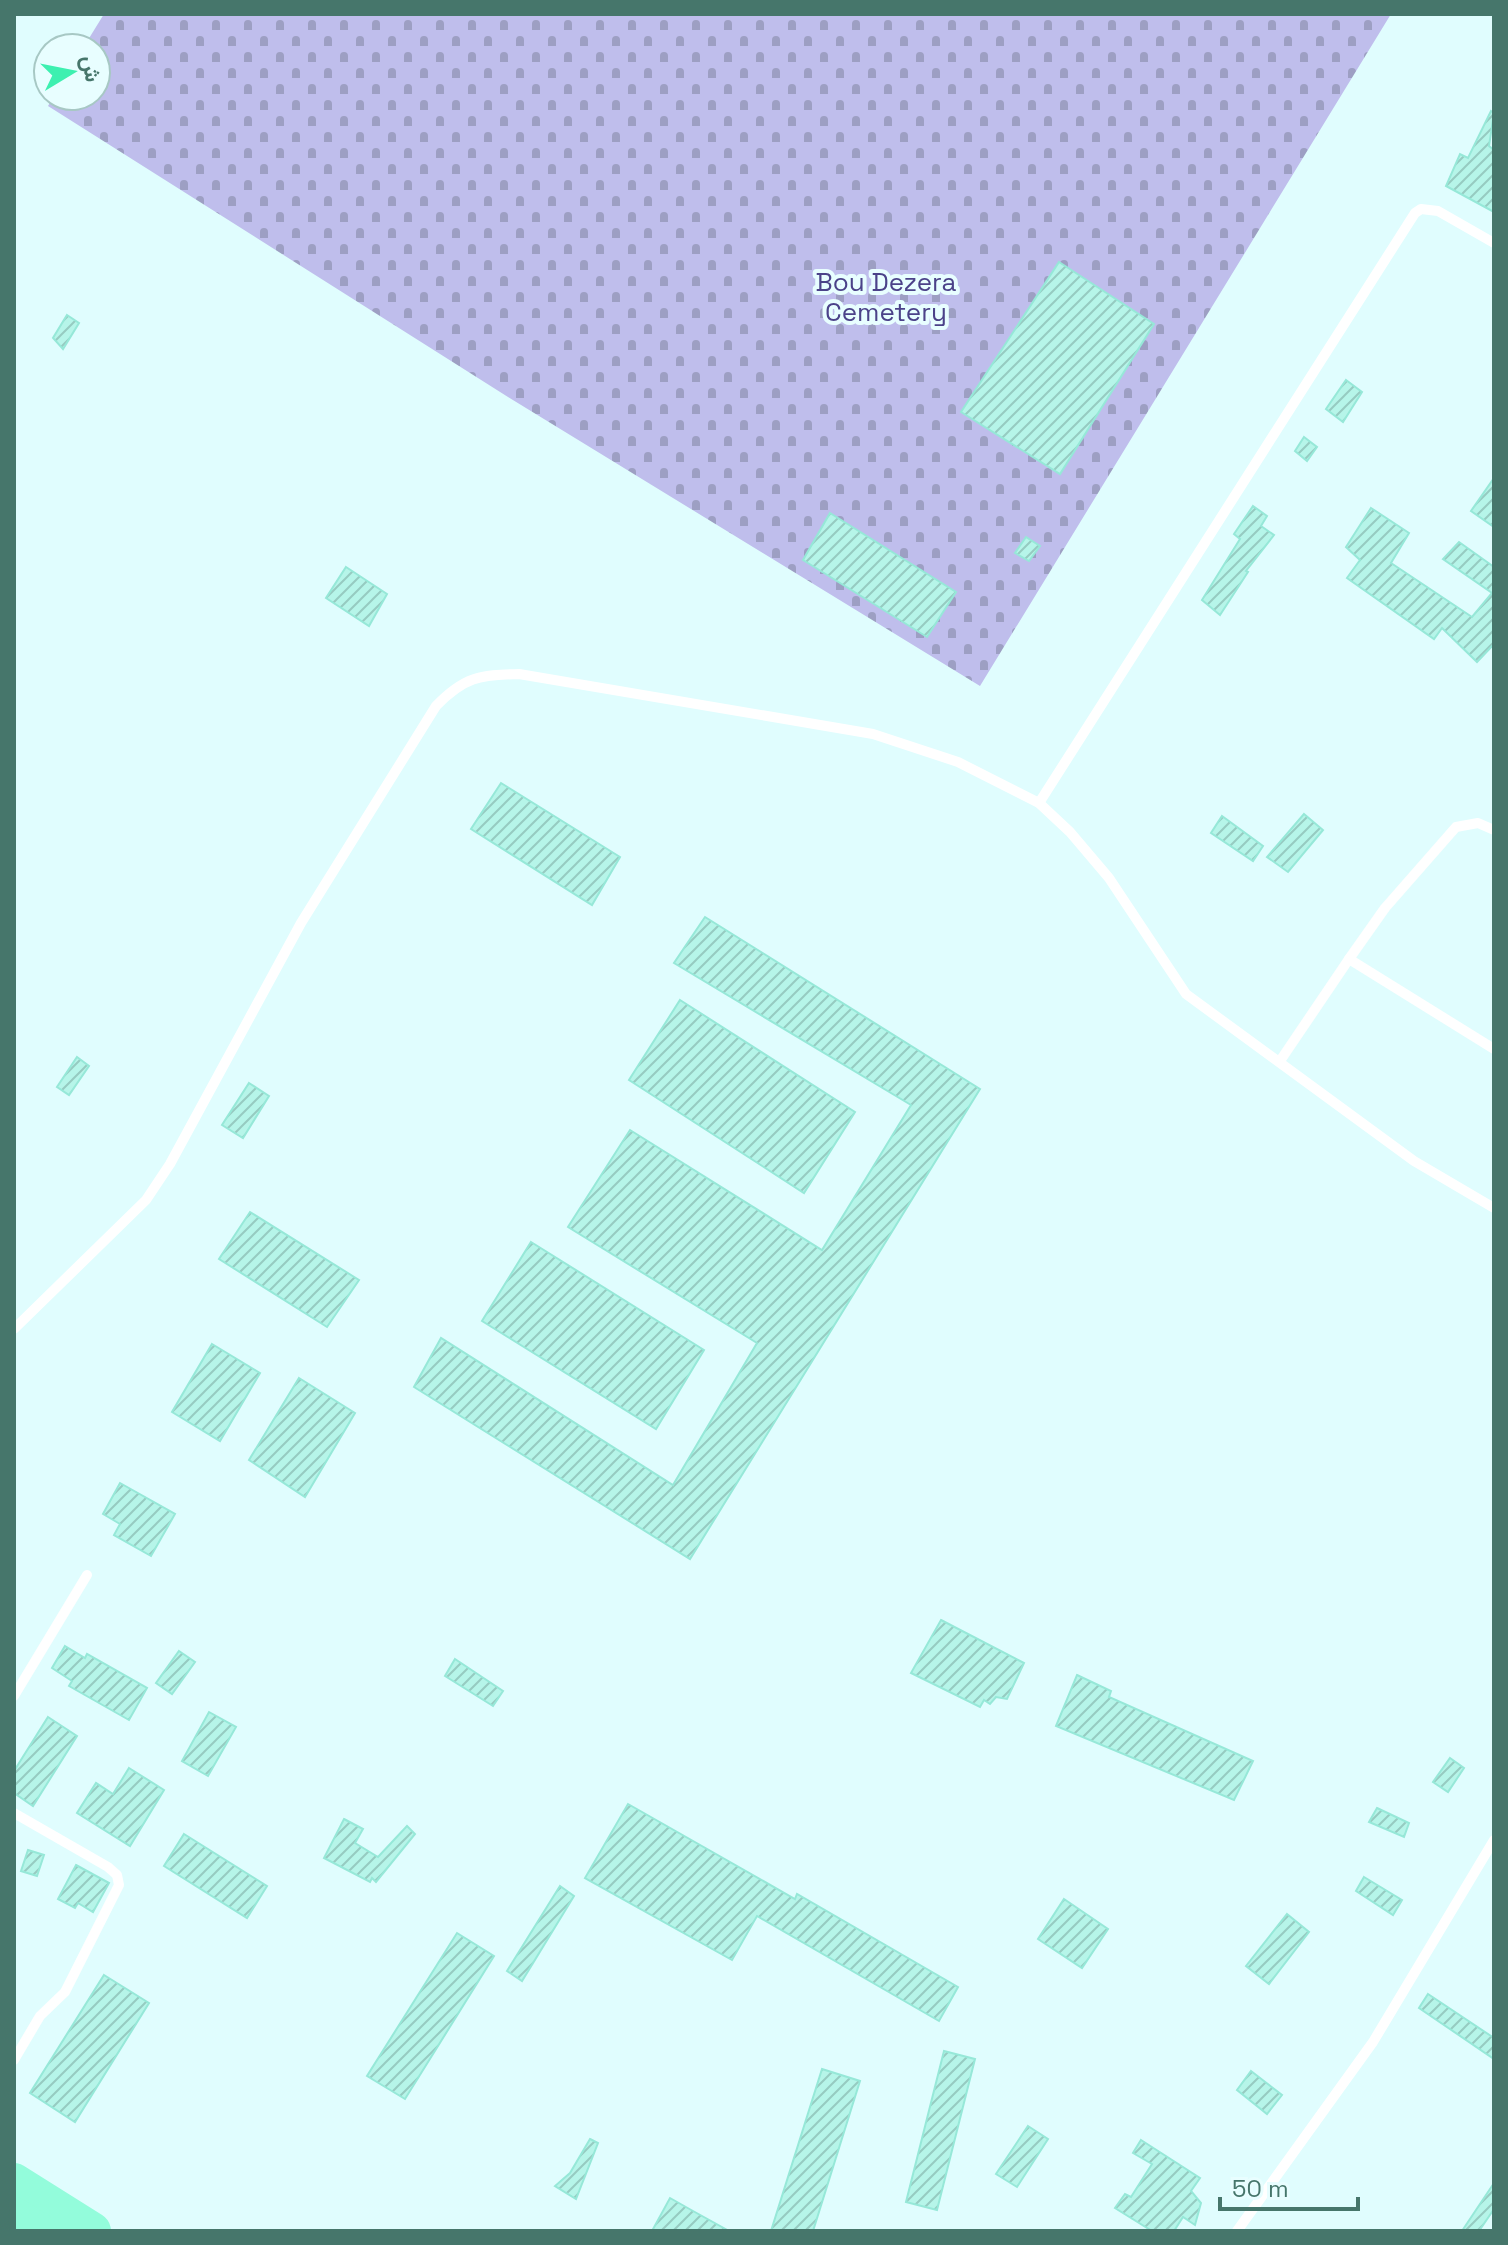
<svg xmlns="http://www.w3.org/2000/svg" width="1508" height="2245" font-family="'Space Grotesk',Vazirmatn,sans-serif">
<defs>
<pattern id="cemetery-stones" width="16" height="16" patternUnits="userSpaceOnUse" patternTransform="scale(2)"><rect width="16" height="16" fill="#bfbeec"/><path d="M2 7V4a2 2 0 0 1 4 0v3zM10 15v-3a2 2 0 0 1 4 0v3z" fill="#9d9fc3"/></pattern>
<pattern id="building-hatch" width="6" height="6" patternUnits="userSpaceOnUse" patternTransform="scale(2)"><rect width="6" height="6" fill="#b6f5e9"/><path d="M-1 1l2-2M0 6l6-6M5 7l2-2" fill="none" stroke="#96cbc1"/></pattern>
</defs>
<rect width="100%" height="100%" fill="#e0fdfe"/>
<!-- cemetery -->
<polygon fill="url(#cemetery-stones)" points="104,14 1391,14 980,686 508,397 48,106 54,96 96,96 96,48 83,48"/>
<!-- building -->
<g fill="url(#building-hatch)" stroke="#96e8d8" stroke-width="2">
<polygon points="1491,111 1494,113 1489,146 1494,150 1494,212 1446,186 1460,154 1468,158"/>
<polygon points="1059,262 1154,324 1060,474 961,412"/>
<polygon points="67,315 79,323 63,349 53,338"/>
<polygon points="1346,380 1362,392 1343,422 1326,409"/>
<polygon points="1304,437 1317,447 1307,461 1295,451"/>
<polygon points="1494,478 1494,527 1471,511"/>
<polygon points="1253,506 1267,516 1261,526 1274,535 1246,571 1248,572 1220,615 1202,600 1240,539 1234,534"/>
<polygon points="1371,508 1409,533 1391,563 1472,617 1492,593 1443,559 1459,542 1494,567 1494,644 1477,662 1442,628 1434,639 1347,578 1360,560 1346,547"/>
<polygon points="830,513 956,592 927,637 803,560"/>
<polygon points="1026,537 1040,546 1029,561 1015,553"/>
<polygon points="346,567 387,594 369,626 326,598"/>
<polygon points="501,783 620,857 592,905 471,829"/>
<polygon points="1304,814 1323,830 1288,872 1267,857"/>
<polygon points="1222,816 1263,846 1253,861 1211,833"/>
<polygon points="705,917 980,1089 690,1559 414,1387 441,1338 673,1485 757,1343 568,1227 630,1130 822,1250 911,1105 674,963"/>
<polygon points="680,1000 855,1112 804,1193 629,1080"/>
<polygon points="77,1057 89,1066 69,1095 57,1087"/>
<polygon points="249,1083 269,1096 243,1138 222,1125"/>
<polygon points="250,1212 359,1280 327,1327 219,1259"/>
<polygon points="531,1242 704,1350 656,1429 482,1321"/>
<polygon points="212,1344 260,1373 220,1441 172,1412"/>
<polygon points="299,1378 355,1413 305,1497 249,1460"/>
<polygon points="120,1483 175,1514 151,1556 114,1535 120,1524 103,1514"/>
<polygon points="941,1620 1024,1663 1007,1699 996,1697 990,1704 984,1700 980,1707 911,1673"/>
<polygon points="65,1646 85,1658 87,1654 147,1688 129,1720 69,1686 72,1681 52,1668"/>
<polygon points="179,1651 195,1662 172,1694 156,1683"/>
<polygon points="455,1659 503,1691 493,1706 445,1676"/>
<polygon points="1077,1675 1111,1691 1109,1697 1253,1761 1234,1800 1056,1726"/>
<polygon points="209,1712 236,1727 208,1776 182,1761"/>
<polygon points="48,1717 77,1736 33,1806 14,1793 14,1771"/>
<polygon points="1450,1758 1464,1768 1448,1792 1433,1782"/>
<polygon points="129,1768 164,1790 130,1846 77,1813 96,1783 113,1794"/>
<polygon points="628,1804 795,1899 797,1894 958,1987 939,2021 757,1916 732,1960 585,1878"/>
<polygon points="1377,1808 1409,1823 1404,1837 1369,1822"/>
<polygon points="344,1819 363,1829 355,1843 378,1857 407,1826 415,1834 376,1882 372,1878 370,1882 324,1858"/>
<polygon points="184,1834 267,1886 247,1918 164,1866"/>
<polygon points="28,1850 44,1855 37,1876 21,1871"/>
<polygon points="76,1865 109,1883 93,1912 78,1903 75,1908 58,1899"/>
<polygon points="1364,1877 1402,1900 1393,1915 1356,1891"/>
<polygon points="560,1886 574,1896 522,1981 507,1971"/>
<polygon points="1064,1899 1108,1929 1082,1968 1038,1939"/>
<polygon points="1287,1914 1309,1932 1269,1984 1246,1966"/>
<polygon points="457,1933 494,1956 405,2099 367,2076"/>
<polygon points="104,1975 149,2003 75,2122 30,2093"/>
<polygon points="1428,1994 1494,2038 1494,2059 1419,2008"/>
<polygon points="944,2051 975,2059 937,2210 906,2202"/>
<polygon points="822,2069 860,2081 813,2231 771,2231"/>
<polygon points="1251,2071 1282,2095 1267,2114 1237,2090"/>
<polygon points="1028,2126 1048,2139 1017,2187 996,2174"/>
<polygon points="590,2139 598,2143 576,2199 555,2186 570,2173"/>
<polygon points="1141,2140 1200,2178 1191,2191 1201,2203 1195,2225 1183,2217 1174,2231 1152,2231 1115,2208 1125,2194 1131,2197 1152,2164 1133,2153"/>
<polygon points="1494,2183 1494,2209 1479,2231 1462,2231"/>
<polygon points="670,2198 693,2211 729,2231 652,2231"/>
</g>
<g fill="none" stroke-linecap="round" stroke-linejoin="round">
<!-- lane -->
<g stroke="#fff" stroke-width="10">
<polyline points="1039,803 1415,213 1421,209 1438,211 1494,243"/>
<polyline points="1494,830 1478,823 1456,827 1385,908 1349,959 1494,1049"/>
<polyline points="1280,1061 1349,959"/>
<path d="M14,1329L146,1200L170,1164L301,923L436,706C464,677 479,675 519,674L873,734L958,762L1039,803L1070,832L1109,878L1186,994L1414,1161L1494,1208"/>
<polyline points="14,1696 87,1575"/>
<polyline points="14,1813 108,1867 117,1875 119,1885 65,1992 40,2016 14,2060"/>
<polyline points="1237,2231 1373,2042 1494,1840"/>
</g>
<!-- highway -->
<g stroke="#93fcdb" stroke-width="38">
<polyline points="14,2182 92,2231"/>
<polyline points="14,2216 38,2231"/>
</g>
</g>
<g text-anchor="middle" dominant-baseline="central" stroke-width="8" stroke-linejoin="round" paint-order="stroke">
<!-- park labels -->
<g font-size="26" fill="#4b4289" stroke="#e8feff">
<text x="886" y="282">Bou Dezera<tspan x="886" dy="30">Cemetery</tspan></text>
</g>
</g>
<!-- border -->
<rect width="1508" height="2245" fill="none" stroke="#46766b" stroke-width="32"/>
<!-- north arrow -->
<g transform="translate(72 72) rotate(80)"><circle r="38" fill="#e8feff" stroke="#a7c8c4" stroke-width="2"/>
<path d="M0-6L14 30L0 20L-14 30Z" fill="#3df0b0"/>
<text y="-12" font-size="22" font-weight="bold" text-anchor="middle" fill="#46766b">ش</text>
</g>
<!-- scale -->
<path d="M1220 2197v12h138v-12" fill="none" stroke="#46766b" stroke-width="4"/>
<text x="1232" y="2197" font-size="24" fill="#46766b" stroke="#e8feff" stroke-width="6" paint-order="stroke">50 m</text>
</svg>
